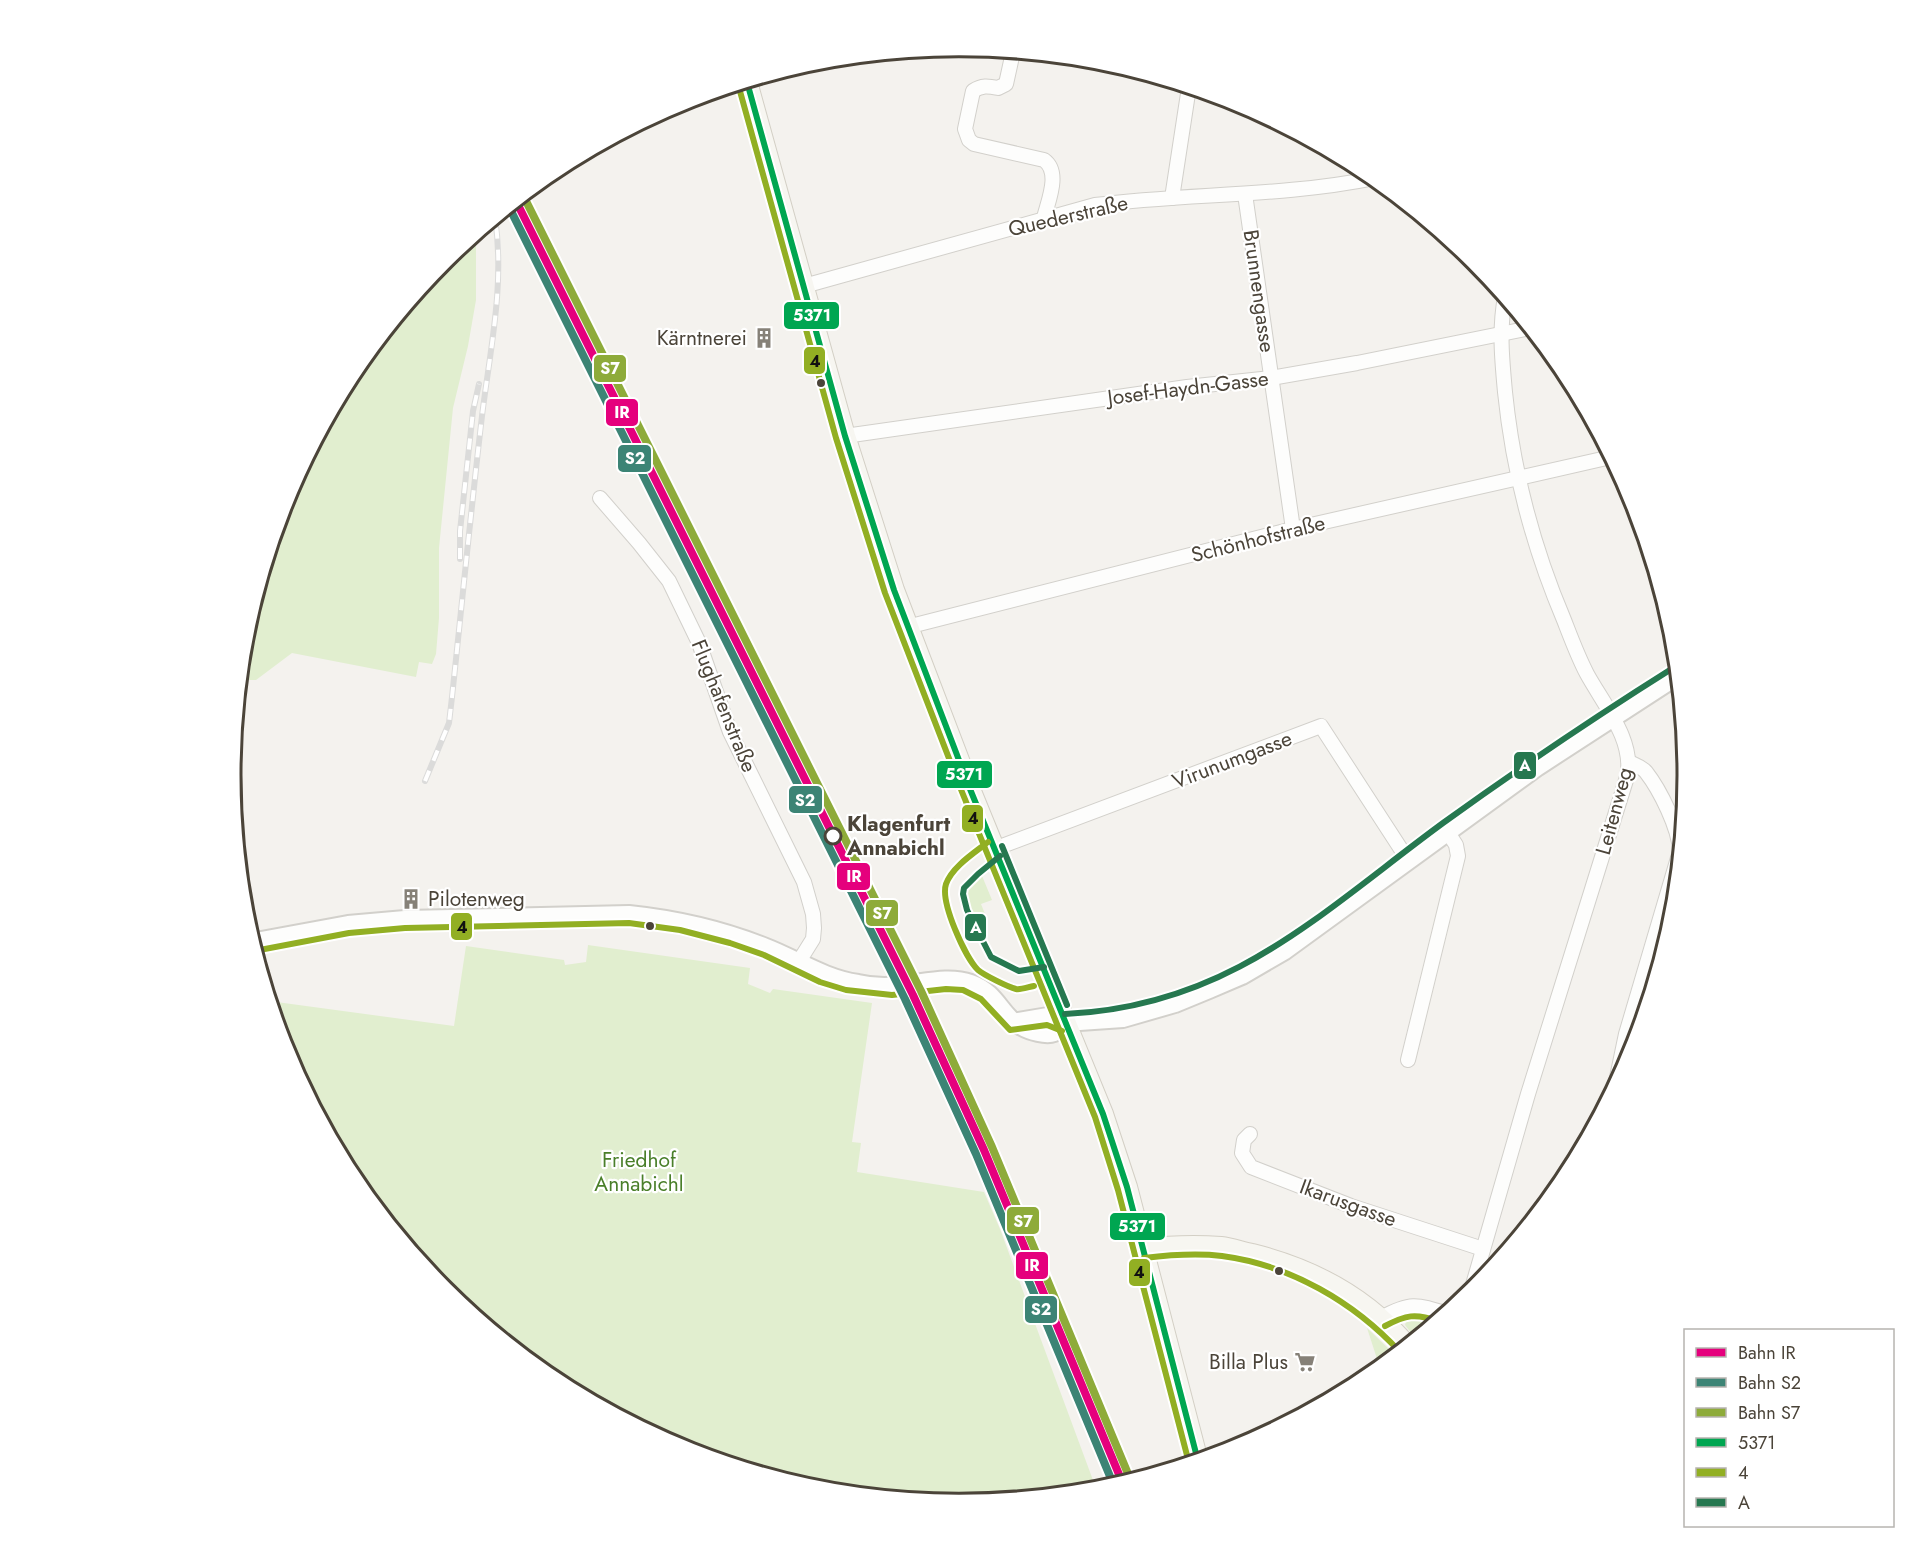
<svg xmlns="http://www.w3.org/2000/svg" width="1918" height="1551" font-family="Jost,sans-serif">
<rect width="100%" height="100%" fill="#f4f2ee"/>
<!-- green -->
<g fill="#e1eecf">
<polygon points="472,237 476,247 476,300 468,346 453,408 439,548 439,618 436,654 432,664 419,662 416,677 292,653 256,680 239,680 244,633 286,496 353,370 444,260"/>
<polygon points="1679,869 1674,918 1632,1055 1620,1078"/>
<path d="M980,871L992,900L981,904L987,919L977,923C957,903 956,890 980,871Z"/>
<polygon points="588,945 750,968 748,984 770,993 773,989 872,1003 852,1142 861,1143 857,1172 984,1192 1000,1229 1097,1491 959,1504 816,1490 680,1449 554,1381 443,1291 353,1180 285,1054 269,1001 454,1026 466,946 564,960 565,965 586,962"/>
<polygon points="1417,1312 1440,1320 1416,1339 1405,1325 1408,1316"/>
<polygon points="1367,1328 1396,1356 1380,1368"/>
</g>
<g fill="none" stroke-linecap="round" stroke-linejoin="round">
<!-- minor casing -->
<g stroke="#d2d0cb" stroke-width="16">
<g id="minor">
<path d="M1013,52L1006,84L998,88C988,86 982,85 973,91L965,129L969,140L974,144L1044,160C1061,172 1048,201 1044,218"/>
<polyline points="1245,194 1293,529"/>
<polyline points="1172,198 1189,87"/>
<path d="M804,286L1095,205C1189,193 1282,197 1375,178"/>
<polyline points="845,436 1187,387 1271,378 1357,363 1530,328"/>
<polyline points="600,498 639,543 669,581 699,643 730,732 804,882 813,914 814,928 813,939 798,963"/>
<polyline points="907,627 1293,529 1611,457"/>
<polyline points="994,849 1321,726 1408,860"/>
<polyline points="1408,1060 1458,856 1456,845 1447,831"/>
<path d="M1615,1087L1626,1034L1680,851C1679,828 1660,790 1646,772C1642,767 1635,765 1629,762"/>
<polyline points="1250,1134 1244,1140 1242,1153 1251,1167 1351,1206 1483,1249"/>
<path d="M1470,1295L1528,1094L1627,777C1635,741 1604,705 1587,674C1578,657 1571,638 1564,620C1533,547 1513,471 1505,392C1502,360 1499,329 1505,297"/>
<path d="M1381,1318C1410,1302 1416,1304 1447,1314"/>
</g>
</g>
<!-- tertiary casing -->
<g stroke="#d2d0cb" stroke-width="20">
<g id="tertiary">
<path d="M251,942L348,924L405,919L629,914C677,919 721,929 766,947C797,959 824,978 858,983C871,986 886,987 899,985C923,983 948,975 971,983C1004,995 1000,1025 1038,1033C1052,1036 1057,1034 1065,1023"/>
<polyline points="1013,1022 1048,1016 1065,1023 1123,1019 1175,1004 1209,990 1242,976 1285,951 1538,767 1678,676"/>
</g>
</g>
<!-- secondary casing -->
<g stroke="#d3cfc5" stroke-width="22">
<g id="secondary">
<polyline points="747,82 845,436 894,590 970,789 1103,1114 1127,1187 1198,1461"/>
<path d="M1143,1249C1169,1246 1195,1245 1221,1247C1231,1248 1242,1252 1252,1254C1312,1269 1367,1298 1407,1346"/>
</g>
</g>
<!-- minor -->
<use href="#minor" stroke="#fdfdfc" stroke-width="14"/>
<!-- tertiary -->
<use href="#tertiary" stroke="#fdfdfc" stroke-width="16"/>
<!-- secondary -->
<use href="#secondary" stroke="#f7f6f1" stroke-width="20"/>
<!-- rail casing -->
<g stroke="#dbdbda" stroke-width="6">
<g id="rail">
<polyline points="460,559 460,531 473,411 479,384"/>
<path d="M425,781L449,723L452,697C462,603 471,510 482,416C490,350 505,284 495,218"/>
</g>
</g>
<!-- rail -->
<use href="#rail" stroke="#fff" stroke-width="4" stroke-dasharray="11" stroke-linecap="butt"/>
<!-- bus-1 casing -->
<g stroke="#fff" stroke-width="10">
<polyline id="bus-1" points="747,82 845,436 894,590 970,789 1103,1114 1127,1187 1198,1461"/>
</g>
<!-- bus-2 casing -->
<g stroke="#fff" stroke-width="10">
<g id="bus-2">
<polyline points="738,84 836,438 885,593 962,792 1095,1117 1118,1190 1189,1463"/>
<path d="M988,842C974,853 952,867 946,884C940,902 965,957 978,970C984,975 1008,987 1016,989C1021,990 1028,987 1034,986"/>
<polyline points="254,951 349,933 405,928 629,923 680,930 730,943 764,955 820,982 846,990 892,995 946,989 963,990 981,999 1010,1030 1047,1025 1062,1031"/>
<path d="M1144,1258C1169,1255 1196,1253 1222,1256C1290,1265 1354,1302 1400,1352"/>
<path d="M1385,1326C1406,1315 1415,1313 1438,1321"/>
</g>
</g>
<!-- bus-3 casing -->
<g stroke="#fff" stroke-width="10">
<g id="bus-3">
<polyline points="1002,846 1067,1005"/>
<polyline points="1000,856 978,874 964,888 963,894 967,910 991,957 1019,971 1044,967"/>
<path d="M1065,1014C1229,1007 1319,914 1443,823C1518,769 1595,717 1673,668"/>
</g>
</g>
<!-- bus-1 -->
<use href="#bus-1" stroke="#00a651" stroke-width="6"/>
<!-- bus-2 -->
<use href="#bus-2" stroke="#92af23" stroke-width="6"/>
<!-- bus-3 -->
<use href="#bus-3" stroke="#267850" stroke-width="6"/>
<!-- rail-1 casing -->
<g stroke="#fff" stroke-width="12">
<polyline id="rail-1" points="516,201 913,995 984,1150 1123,1484"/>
</g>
<!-- rail-2 casing -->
<g stroke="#fff" stroke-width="12">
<polyline id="rail-2" points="509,207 905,999 976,1154 1114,1486"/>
</g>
<!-- rail-3 casing -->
<g stroke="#fff" stroke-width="12">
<polyline id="rail-3" points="524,197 921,991 992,1147 1131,1481"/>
</g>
<!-- rail-1 -->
<use href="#rail-1" stroke="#e5007d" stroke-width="8"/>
<!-- rail-2 -->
<use href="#rail-2" stroke="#3c8475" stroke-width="8"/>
<!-- rail-3 -->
<use href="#rail-3" stroke="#8eab3a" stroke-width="8"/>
</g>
<!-- icons -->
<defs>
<g id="building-bare" transform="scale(1.62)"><path d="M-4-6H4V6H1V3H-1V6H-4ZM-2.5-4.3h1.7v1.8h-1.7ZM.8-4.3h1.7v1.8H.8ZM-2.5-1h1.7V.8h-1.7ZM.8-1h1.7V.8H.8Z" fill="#868178" stroke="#fff" stroke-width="2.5" paint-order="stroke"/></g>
<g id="supermarket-bare" transform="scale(1.62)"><path d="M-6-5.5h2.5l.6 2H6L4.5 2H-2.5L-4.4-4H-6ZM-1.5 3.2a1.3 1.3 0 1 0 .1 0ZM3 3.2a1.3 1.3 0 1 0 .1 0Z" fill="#868178" stroke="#fff" stroke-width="2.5" paint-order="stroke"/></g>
</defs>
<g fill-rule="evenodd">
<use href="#building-bare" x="764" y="338"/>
<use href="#building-bare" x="411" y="899"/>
<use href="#supermarket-bare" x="1305" y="1362"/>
</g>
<!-- markers -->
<g fill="#4b4439" stroke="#fff" stroke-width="2">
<circle cx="821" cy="383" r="5"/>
<circle cx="650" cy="926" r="5"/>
<circle cx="1279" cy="1271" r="5"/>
</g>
<circle fill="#fff" stroke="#4b4439" stroke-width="3" cx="833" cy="836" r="8"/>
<g text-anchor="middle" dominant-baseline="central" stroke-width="4.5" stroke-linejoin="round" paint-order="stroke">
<!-- street labels -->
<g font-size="21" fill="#4b4439" stroke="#fff">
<text transform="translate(1068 216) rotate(-13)">Quederstraße</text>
<text transform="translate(1259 291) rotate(82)">Brunnengasse</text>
<text transform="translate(1188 388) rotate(-7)">Josef-Haydn-Gasse</text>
<text transform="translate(1258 539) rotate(-14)">Schönhofstraße</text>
<text transform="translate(724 706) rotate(68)">Flughafenstraße</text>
<text transform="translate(1232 760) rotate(-21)">Virunumgasse</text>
<text transform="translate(1614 811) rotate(-75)">Leitenweg</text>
<text transform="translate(1348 1203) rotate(20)">Ikarusgasse</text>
</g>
<!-- poi labels -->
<g font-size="21" fill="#4b4439" stroke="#fff" text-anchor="end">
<text x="747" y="338">Kärntnerei</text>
<text x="428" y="899" text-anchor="start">Pilotenweg</text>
<text x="1288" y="1362">Billa Plus</text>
</g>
<!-- stop labels -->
<g font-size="21" font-weight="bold" fill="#4b4439" stroke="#fff" text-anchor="start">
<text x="847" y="824">Klagenfurt<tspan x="847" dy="24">Annabichl</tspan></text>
</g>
<!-- park labels -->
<g font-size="21" fill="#4a7f2a" stroke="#fff">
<text x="639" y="1160">Friedhof<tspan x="639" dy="24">Annabichl</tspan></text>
</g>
</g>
<!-- crop -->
<path d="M0 0H1918V1551H0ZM241 775a718 718 0 1 1 1436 0a718 718 0 1 1-1436 0Z" fill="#fff" fill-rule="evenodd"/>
<path fill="none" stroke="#4b4439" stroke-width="3" d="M241 775a718 718 0 1 1 1436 0a718 718 0 1 1-1436 0Z"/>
<g stroke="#fff" stroke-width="2">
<rect x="783" y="301" width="57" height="29" rx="6" fill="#00a651"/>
<rect x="803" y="346" width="23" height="29" rx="6" fill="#92af23"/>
<rect x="593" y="354" width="34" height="29" rx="6" fill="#8eab3a"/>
<rect x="605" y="398" width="34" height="29" rx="6" fill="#e5007d"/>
<rect x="617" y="444" width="35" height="29" rx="6" fill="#3c8475"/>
<rect x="1513" y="751" width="24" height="29" rx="6" fill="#267850"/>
<rect x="936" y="760" width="57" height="29" rx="6" fill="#00a651"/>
<rect x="788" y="785" width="35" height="29" rx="6" fill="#3c8475"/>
<rect x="961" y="804" width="23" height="29" rx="6" fill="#92af23"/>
<rect x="836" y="862" width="35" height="29" rx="6" fill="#e5007d"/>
<rect x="865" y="899" width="34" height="28" rx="6" fill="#8eab3a"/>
<rect x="450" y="912" width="23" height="29" rx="6" fill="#92af23"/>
<rect x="964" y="913" width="23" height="29" rx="6" fill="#267850"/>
<rect x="1006" y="1206" width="34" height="29" rx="6" fill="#8eab3a"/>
<rect x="1109" y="1212" width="57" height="29" rx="6" fill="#00a651"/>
<rect x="1015" y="1251" width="34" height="29" rx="6" fill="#e5007d"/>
<rect x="1128" y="1258" width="23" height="29" rx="6" fill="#92af23"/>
<rect x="1024" y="1295" width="34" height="29" rx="6" fill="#3c8475"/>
</g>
<g font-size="16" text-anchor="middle" font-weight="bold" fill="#fff">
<text x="812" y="321">5371</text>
<text x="610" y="374">S7</text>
<text x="622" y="418">IR</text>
<text x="635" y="464">S2</text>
<text x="1525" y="771">A</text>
<text x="964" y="780">5371</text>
<text x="805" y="806">S2</text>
<text x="854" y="882">IR</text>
<text x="882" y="919">S7</text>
<text x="976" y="933">A</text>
<text x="1023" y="1227">S7</text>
<text x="1137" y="1232">5371</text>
<text x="1032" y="1271">IR</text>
<text x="1041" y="1315">S2</text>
</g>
<g font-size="16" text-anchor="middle" font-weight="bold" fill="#111">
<text x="815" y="367">4</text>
<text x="973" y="824">4</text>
<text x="462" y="933">4</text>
<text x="1139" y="1278">4</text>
</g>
<!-- legend -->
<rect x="1684" y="1329" width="210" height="198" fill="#ffffff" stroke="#b7b4b0" stroke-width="1.5"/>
<rect x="1696" y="1348" width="30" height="9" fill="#e5007d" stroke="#b7b4b0" stroke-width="1.5"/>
<text x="1738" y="1359" font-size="18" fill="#4b4439">Bahn IR</text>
<rect x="1696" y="1378" width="30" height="9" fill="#3c8475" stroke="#b7b4b0" stroke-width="1.5"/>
<text x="1738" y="1389" font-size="18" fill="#4b4439">Bahn S2</text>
<rect x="1696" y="1408" width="30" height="9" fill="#8eab3a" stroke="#b7b4b0" stroke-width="1.5"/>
<text x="1738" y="1419" font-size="18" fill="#4b4439">Bahn S7</text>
<rect x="1696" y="1438" width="30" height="9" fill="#00a651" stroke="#b7b4b0" stroke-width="1.5"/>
<text x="1738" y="1449" font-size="18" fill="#4b4439">5371</text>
<rect x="1696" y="1468" width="30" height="9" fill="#92af23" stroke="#b7b4b0" stroke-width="1.5"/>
<text x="1738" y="1479" font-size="18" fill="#4b4439">4</text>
<rect x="1696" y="1498" width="30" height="9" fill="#267850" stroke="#b7b4b0" stroke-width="1.5"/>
<text x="1738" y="1509" font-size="18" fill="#4b4439">A</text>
</svg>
